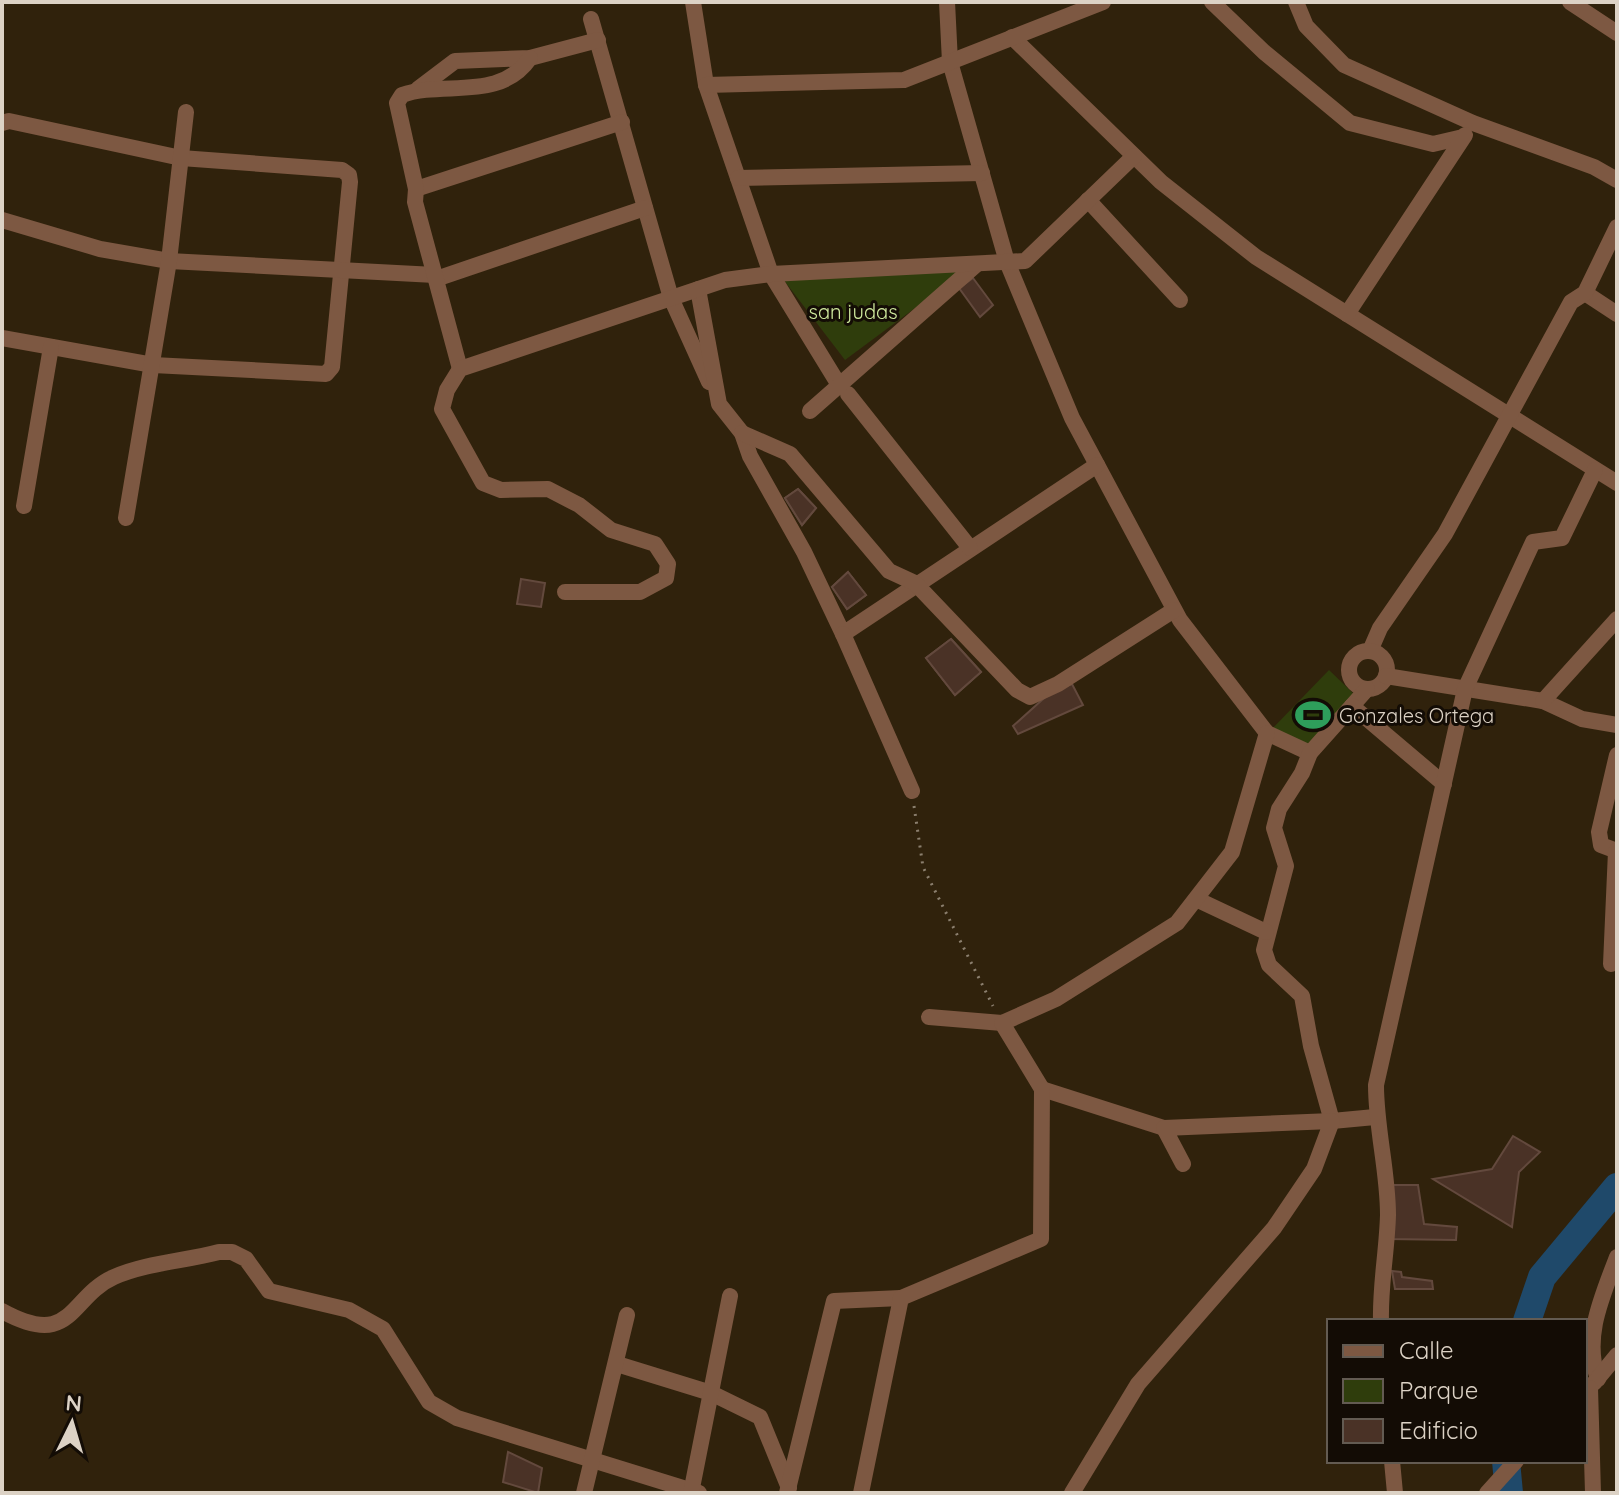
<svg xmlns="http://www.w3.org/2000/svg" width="1619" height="1495" font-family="Quicksand,sans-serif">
<rect width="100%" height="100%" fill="#30220c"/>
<!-- green -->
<g fill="#2f3d0c">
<polygon points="973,265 845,360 783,279"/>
<polygon points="1329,670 1357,697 1302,749 1268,733"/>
</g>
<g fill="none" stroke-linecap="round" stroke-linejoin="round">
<!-- river -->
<g stroke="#1f496a" stroke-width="28">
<polyline points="1527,1321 1542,1277 1617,1187"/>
<polyline points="1506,1461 1509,1493"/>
</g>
</g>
<!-- building -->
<g fill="#4a3226" stroke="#63493d" stroke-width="2">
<polygon points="973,278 993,305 980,317 959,288"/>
<polygon points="798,489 816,508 802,525 785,498"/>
<polygon points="798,489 816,508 802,525 785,498"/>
<polygon points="848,572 866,595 847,609 832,587"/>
<polygon points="848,572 866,595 847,609 832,587"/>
<polygon points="521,579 545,583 541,607 517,604"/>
<polygon points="951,639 981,672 955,695 926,658"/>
<polygon points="951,639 981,672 955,695 926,658"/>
<polygon points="1072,684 1083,705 1018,734 1013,726 1052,691"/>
<polygon points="1513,1136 1540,1152 1519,1172 1512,1227 1433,1179 1492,1169"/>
<polygon points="1391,1185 1418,1185 1424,1224 1457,1227 1456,1240 1389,1239"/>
<polygon points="1392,1271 1401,1272 1402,1277 1432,1281 1433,1289 1395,1289"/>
<polygon points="508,1452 542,1468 538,1493 503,1482"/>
</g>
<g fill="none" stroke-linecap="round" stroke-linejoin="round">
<!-- path -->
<polyline stroke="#8b7f6e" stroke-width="3" stroke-dasharray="2 6" stroke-linecap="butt" points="914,806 923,867 993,1006"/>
<!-- street -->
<g stroke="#7d5842" stroke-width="16">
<polyline points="693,2 706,85 771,274 839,385"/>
<polyline points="947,2 950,62 1007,262 1072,418 1180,620 1267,733 1310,753"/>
<polyline points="1212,2 1264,52 1350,123 1433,144 1463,137"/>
<polyline points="1296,2 1306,26 1344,65 1473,123 1594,167 1617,180"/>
<polyline points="1570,2 1617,33"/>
<polyline points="591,19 671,298 709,382"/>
<polyline points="1012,37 1161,182 1256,257 1617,483"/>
<polyline points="706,85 904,80 1103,2"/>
<polyline points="418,89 455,61 530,58 598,40"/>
<polyline points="2,123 9,121 181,158 342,170 349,175 350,182 332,367 326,374 153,365 2,338"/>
<polyline points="738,178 982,173"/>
<polyline points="416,189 622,122"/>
<polyline points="1088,200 1180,300"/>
<polyline points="2,220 100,249 169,261 435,275"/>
<polyline points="436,279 645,208"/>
<polyline points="698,289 719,404 742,433 750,456 804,552 843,634 1097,465"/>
<polyline points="1585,293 1617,314"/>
<polyline points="1347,314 1465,135"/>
<path d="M460,369L415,202L416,189L397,103L402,95C444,80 500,102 530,58"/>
<polyline points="848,394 970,548"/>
<polyline points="810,411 977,264"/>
<polyline points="742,433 790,454 889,571 915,583 1017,690 1030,697 1058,684 1174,610"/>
<polyline points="24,506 51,347"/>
<polyline points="126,518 169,261 186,112"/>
<polyline points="565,592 640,592 666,578 668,564 655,544 611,530 579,505 548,489 501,490 483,483 442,409 447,390 460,369 725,280 771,274 1025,261 1134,156"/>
<polyline points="843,634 912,791"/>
<polyline points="1370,651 1380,628 1445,534 1571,302 1585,293 1617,227"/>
<circle cx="1368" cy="670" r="19"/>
<polyline points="1386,676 1543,701 1582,719 1617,725"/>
<polyline points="1367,689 1310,753 1302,773 1279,809 1274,828 1286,866 1264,950 1269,965 1302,996 1311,1046 1332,1121 1375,1117"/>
<polyline points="1543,701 1617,619"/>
<polyline points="1352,706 1444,784"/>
<polyline points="1617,755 1599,832 1601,845 1617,851"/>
<polyline points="1196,899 1266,932"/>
<polyline points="1611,964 1616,851"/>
<polyline points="929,1017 1002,1023 1056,999 1177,923 1232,852 1267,733"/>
<polyline points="1042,1089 1164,1128"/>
<path d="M2,1311C73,1350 69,1297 114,1277C146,1263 185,1261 219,1252H232L246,1259L269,1291L349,1310L383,1329L429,1402L457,1418L699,1493"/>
<path d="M1381,1321C1380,1285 1387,1251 1388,1215C1388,1171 1376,1129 1376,1085L1465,689L1533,542L1562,538L1595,470"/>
<polyline points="617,1364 711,1393 760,1417 789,1488"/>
<path d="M1598,1379C1583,1337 1602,1297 1617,1257"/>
<polyline points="1594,1383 1617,1355"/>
<polyline points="1590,1388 1593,1493"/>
<polyline points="1392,1461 1395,1493"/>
<polyline points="584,1493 627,1315"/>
<polyline points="691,1493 730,1296"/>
<polyline points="787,1493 834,1301 901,1298"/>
<polyline points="861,1493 901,1298 1041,1239 1042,1089 1002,1023"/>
<polyline points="1072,1493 1138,1384 1274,1228 1314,1169 1332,1121 1164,1128 1183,1164"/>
<polyline points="1487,1493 1516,1461"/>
</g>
</g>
<!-- icons -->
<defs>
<g id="stadium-bare" transform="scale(2.76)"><path d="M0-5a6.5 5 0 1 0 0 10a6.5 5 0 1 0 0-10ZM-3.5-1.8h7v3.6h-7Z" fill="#2e9e5b" stroke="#130c05" stroke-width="2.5" paint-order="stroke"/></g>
</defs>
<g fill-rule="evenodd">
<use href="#stadium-bare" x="1313" y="715"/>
</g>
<g text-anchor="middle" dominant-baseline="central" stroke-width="6" stroke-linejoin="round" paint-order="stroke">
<!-- park labels -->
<g font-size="20" fill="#d0eb9e" stroke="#130c05">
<text x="853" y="311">san judas</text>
</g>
<!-- poi labels -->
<g font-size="20" fill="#dcd2c5" stroke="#130c05" text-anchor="start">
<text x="1339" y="715">Gonzales Ortega</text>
</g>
</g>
<!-- border -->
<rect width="1619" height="1495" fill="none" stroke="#dcd2c5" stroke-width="8"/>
<!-- legend -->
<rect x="1327" y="1319" width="260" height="144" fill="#130c05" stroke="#635b52" stroke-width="2"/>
<rect x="1343" y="1345" width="40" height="12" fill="#7d5842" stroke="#635b52" stroke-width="2"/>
<text x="1399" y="1359" font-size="24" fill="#dcd2c5">Calle</text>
<rect x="1343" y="1379" width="40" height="24" fill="#2f3d0c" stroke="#635b52" stroke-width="2"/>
<text x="1399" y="1399" font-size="24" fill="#dcd2c5">Parque</text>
<rect x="1343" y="1419" width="40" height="24" fill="#4a3226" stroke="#635b52" stroke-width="2"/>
<text x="1399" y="1439" font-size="24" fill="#dcd2c5">Edificio</text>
<!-- north arrow -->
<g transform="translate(72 1423) rotate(5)" stroke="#130c05" stroke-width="6" paint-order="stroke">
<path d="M0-6L14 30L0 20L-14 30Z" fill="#dcd2c5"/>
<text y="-12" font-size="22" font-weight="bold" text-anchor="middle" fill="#dcd2c5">N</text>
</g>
</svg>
